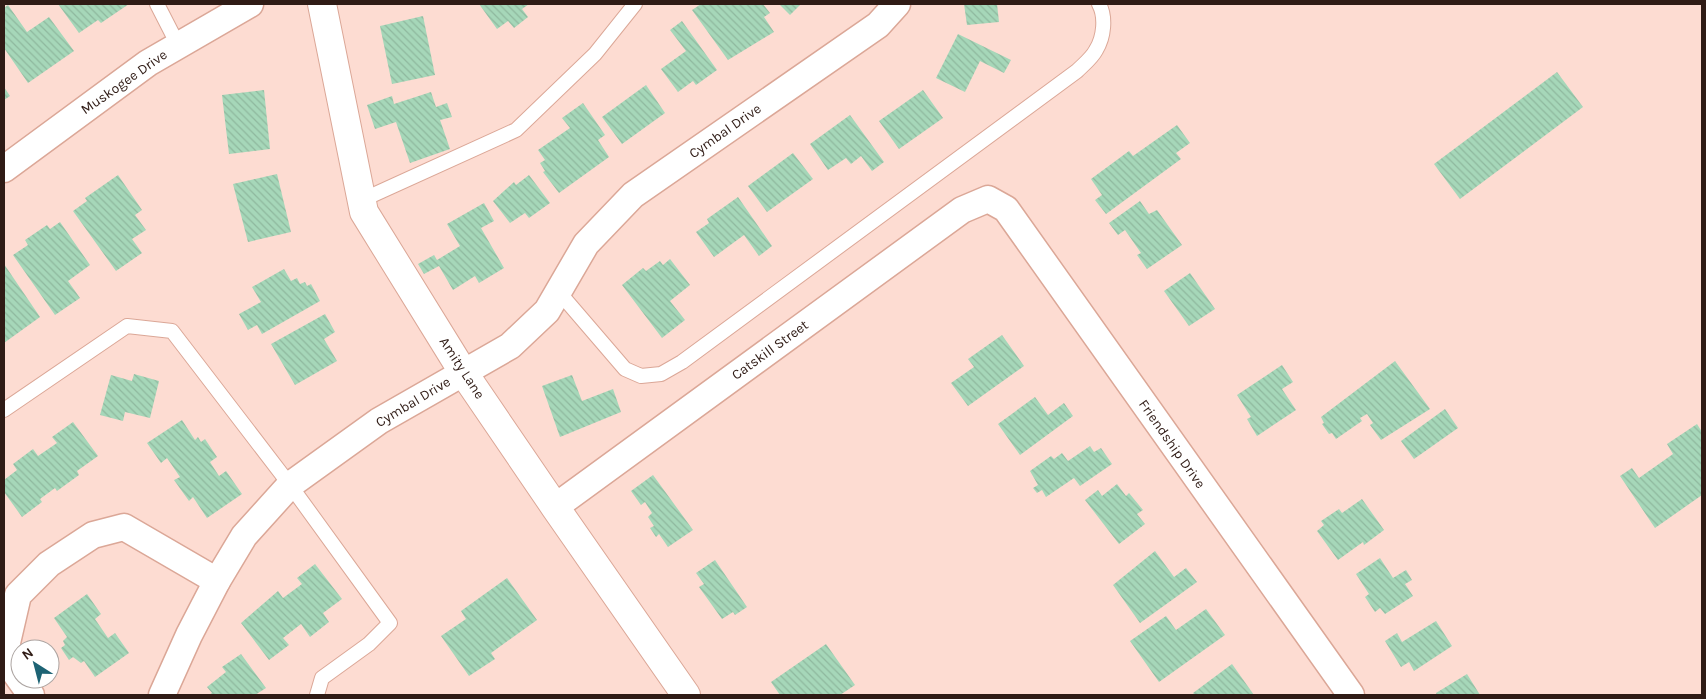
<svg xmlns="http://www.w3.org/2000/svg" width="1706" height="699" font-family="Karla,sans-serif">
<defs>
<pattern id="building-back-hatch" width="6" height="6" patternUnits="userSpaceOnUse" patternTransform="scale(1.25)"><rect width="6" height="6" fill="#a6d7b9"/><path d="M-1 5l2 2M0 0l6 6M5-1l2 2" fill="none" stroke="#8fb89e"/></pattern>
</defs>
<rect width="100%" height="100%" fill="#fddcd2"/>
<!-- building -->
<g fill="url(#building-back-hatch)">
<polygon points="58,4 129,4 101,23 98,20 79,33"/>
<polygon points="479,4 529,4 522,9 528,17 514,28 508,21 497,29"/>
<polygon points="701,4 763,4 770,13 764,17 774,32 728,60 692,10"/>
<polygon points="779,4 801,4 790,15"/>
<polygon points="964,4 997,4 999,22 967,25"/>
<polygon points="8,5 27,32 49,17 74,51 28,83 4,48 4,8"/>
<polygon points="423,16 435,75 392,84 380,26"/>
<polygon points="682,21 717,70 696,85 693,81 678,92 661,69 686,51 670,30"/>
<polygon points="958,34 1011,60 1004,73 980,61 965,92 936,78"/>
<polygon points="1557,72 1583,107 1460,199 1434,164"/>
<polygon points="646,85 665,113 622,144 602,117"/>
<polygon points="4,87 10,96 4,100"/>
<polygon points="264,90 270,149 229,154 222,95"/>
<polygon points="923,90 943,118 899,149 879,121"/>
<polygon points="431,92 436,107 447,103 452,117 440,120 450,149 410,163 396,122 375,129 367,105 392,96 394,104"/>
<polygon points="583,103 605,135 598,140 609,157 559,193 543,172 545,171 540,163 545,160 538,150 570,128 562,118"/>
<polygon points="850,115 884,162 872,171 861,156 851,164 846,158 828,170 810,144"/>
<polygon points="1177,125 1190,143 1176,153 1181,159 1106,214 1095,200 1102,195 1091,179 1129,151 1133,156"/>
<polygon points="793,153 813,179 767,212 748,186"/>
<polygon points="277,174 291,232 248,242 233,184"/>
<polygon points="118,175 142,210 135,215 146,230 132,239 142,253 116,271 73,211 87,201 85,198"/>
<polygon points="529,175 550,203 529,218 525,213 510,223 493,201 514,182 516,185"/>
<polygon points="738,197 772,246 759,256 744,235 714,257 696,232 709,223 707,219"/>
<polygon points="1140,201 1149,214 1157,210 1182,245 1147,269 1137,255 1141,253 1125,230 1118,235 1109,223"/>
<polygon points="484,203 494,221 481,228 504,268 479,283 475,276 453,290 439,266 424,274 418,264 434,255 437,260 460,246 447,224"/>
<polygon points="60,222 90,265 68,281 80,298 55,315 13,255 28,245 25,240 47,225 50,229"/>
<polygon points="670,259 690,285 670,301 685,320 662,338 622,285 643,268 646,271 660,261 663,265"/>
<polygon points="4,264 40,317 4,343"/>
<polygon points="284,269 291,281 297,278 300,284 305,282 307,286 311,284 320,301 262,334 257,325 248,330 239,314 261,302 252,287"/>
<polygon points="1190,273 1215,309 1189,326 1164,291"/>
<polygon points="325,314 335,332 324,339 337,361 295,385 271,344"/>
<polygon points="1002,335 1024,366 968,406 951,383 974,367 968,359"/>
<polygon points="1395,361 1430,409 1381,440 1370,425 1373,423 1367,414 1360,418 1362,421 1336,439 1332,433 1329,434 1322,424 1324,423 1321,417"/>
<polygon points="1282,365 1293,382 1282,389 1296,410 1257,436 1247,419 1251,417 1237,395"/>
<polygon points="134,374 159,381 150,418 125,412 123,421 100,415 111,375 132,381"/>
<polygon points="572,375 582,401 613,389 621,412 560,437 542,386"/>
<polygon points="1035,397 1048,415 1064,403 1073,416 1020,455 998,424"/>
<polygon points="1445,409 1458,428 1414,459 1401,441"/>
<polygon points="182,420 195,440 198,437 201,442 205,439 217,457 210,462 219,476 226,471 242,494 207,518 193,497 189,501 174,480 180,477 167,458 161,463 147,443"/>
<polygon points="73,422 98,456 77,471 79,475 57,491 55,488 40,499 42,502 22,517 4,492 4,480 17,470 13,464 33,449 38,456 57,443 52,437"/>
<polygon points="1697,424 1702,432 1702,495 1655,528 1620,476 1632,468 1639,478 1673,454 1667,444"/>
<polygon points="1090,446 1094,452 1101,448 1112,464 1080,486 1074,478 1046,497 1042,490 1037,493 1033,488 1038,485 1030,471 1051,456 1054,459 1062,453 1068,461"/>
<polygon points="653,475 693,530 668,547 659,534 656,537 650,528 654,526 648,517 652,513 645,502 641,505 631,491"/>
<polygon points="1117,484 1126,496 1129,493 1143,510 1137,514 1145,524 1119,544 1085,500 1098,490 1102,496"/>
<polygon points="1362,499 1384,530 1364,545 1363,542 1338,560 1317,531 1324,525 1321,521 1339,509 1342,513"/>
<polygon points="1155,551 1174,577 1186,568 1197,582 1140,623 1113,585"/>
<polygon points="1380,558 1393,578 1406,570 1412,580 1405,584 1413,596 1385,614 1380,608 1375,612 1365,597 1369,594 1356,574"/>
<polygon points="715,560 747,607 735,615 733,612 722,619 699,587 704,584 696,573"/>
<polygon points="315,564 342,599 323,613 329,622 310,637 301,624 283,638 289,645 269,660 241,623 278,591 283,598 302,584 297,578"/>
<polygon points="507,578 537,620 491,653 495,659 469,676 441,636 466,619 461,611"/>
<polygon points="87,594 101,614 95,619 108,638 115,633 129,653 95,677 84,661 81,663 73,657 69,660 61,648 65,645 63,641 67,637 54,618"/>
<polygon points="1206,609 1225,635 1159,682 1130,641 1166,616 1176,630"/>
<polygon points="1436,621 1452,646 1414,671 1409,662 1401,667 1385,641 1397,633 1402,642"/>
<polygon points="826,644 855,685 840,695 800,695 799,694 797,695 780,695 771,682"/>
<polygon points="241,654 266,688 255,695 209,695 212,693 207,687 226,672 222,667"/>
<polygon points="1232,664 1254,695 1195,695 1193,693"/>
<polygon points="1467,674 1480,695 1437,695 1436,693"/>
</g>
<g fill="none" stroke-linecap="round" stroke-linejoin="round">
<!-- service casing -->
<g stroke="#dba797" stroke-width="16">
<g id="service">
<polyline points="157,4 178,45"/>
<polyline points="362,200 516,130 595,54 635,4"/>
<path d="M558,291L625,369L641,376L661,374L682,362L1077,71C1083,65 1092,58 1096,50C1104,37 1106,17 1099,4"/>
<polyline points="4,410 127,326 172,331 290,485 390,623 369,644 322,678 317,695"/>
</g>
</g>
<!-- minor casing -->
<g stroke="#dba797" stroke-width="29">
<g id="minor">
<polyline points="4,169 148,63 250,4"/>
<polyline points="555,507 962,210 988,199 1006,209 1351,695"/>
<polyline points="31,695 16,674 6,647 18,595 49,564 93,535 124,527 217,581"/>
<polyline points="162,695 189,635 217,581 244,536 290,485 379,421 510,346 547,311 586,244 633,195 878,25 897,4"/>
</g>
</g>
<!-- tertiary casing -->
<g stroke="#dba797" stroke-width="30">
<polyline id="tertiary" points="322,4 364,212 463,372 555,507 686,695"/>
</g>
<!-- service -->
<use href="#service" stroke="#fff" stroke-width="14"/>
<!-- minor -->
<use href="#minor" stroke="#fff" stroke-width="26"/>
<!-- tertiary -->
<use href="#tertiary" stroke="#fff" stroke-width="28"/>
</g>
<g text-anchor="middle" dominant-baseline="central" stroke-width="5" stroke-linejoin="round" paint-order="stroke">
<!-- street labels -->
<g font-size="14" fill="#2f1b15" stroke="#fff">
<text transform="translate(124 82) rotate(-35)">Muskogee Drive</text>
<text transform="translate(725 131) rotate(-35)">Cymbal Drive</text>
<text transform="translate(770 350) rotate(-36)">Catskill Street</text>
<text transform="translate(462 368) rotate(57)">Amity Lane</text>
<text transform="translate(413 402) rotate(-31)">Cymbal Drive</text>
<text transform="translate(1172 444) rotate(55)">Friendship Drive</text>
</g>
</g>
<!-- border -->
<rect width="1706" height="699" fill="none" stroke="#2f1b15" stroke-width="10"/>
<!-- north arrow -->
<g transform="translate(35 664) rotate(324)"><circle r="24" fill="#ffffff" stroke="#aca4a1"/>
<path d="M0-4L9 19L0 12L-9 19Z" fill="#1d6374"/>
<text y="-8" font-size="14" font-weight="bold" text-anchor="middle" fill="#2f1b15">N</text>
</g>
</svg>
